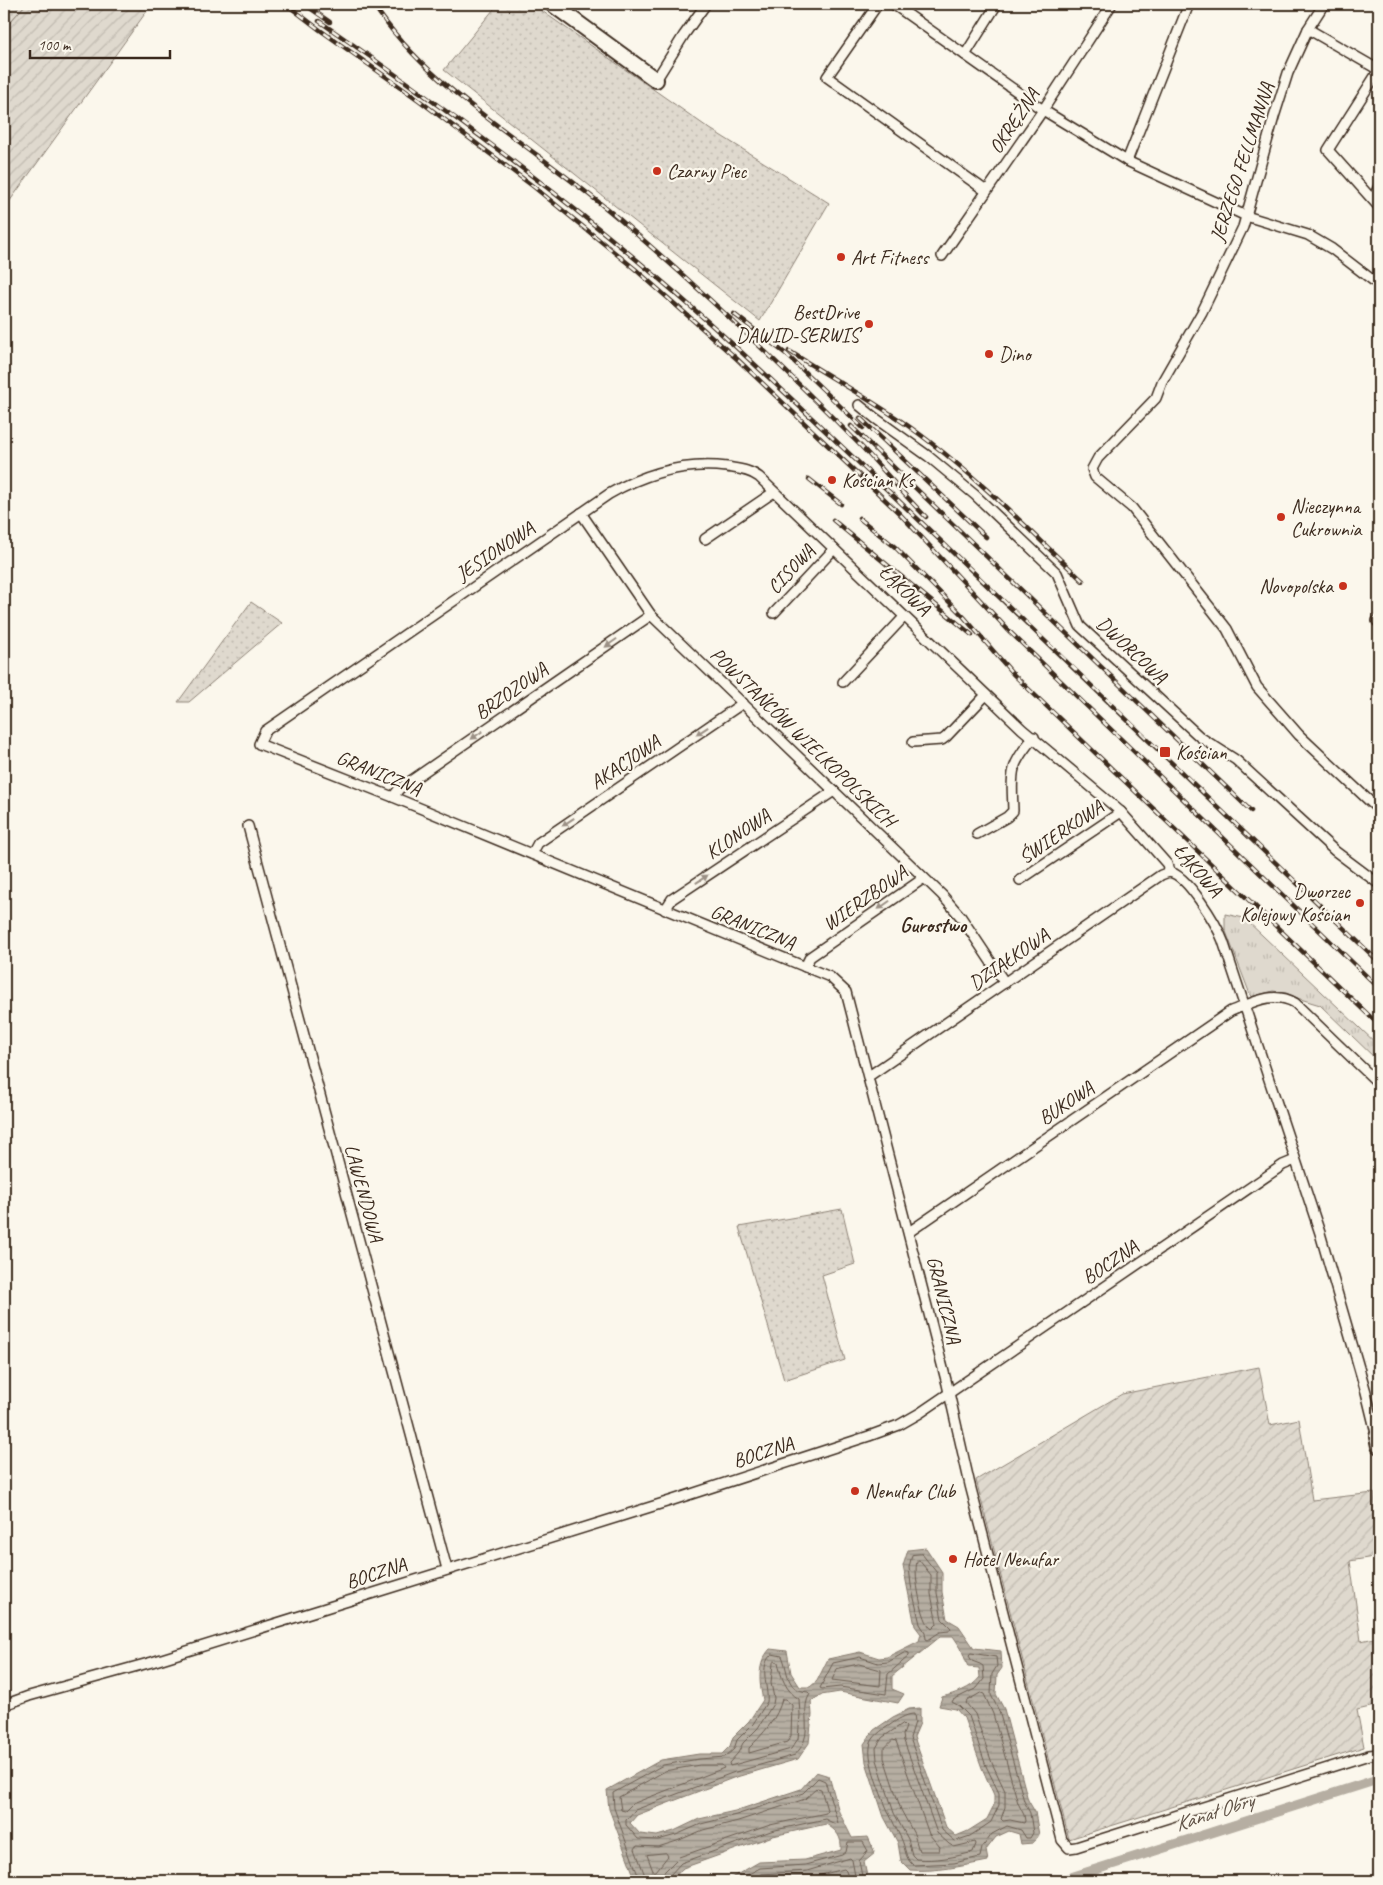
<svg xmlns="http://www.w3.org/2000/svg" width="1383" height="1885" font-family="Caveat,sans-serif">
<defs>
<pattern id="grass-dots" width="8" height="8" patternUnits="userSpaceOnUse" patternTransform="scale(1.25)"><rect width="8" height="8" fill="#dfd9ce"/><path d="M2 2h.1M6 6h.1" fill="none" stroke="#c0bab0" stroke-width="1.8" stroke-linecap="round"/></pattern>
<pattern id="park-tufts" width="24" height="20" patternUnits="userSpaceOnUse" patternTransform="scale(1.25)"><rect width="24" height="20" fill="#dfd9ce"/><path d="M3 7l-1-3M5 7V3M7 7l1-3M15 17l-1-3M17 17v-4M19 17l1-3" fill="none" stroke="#c0bab0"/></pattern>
<pattern id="garden-furrows" width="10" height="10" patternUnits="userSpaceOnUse" patternTransform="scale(1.25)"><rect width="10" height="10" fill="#dfd9ce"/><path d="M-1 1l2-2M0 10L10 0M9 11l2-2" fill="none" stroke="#c0bab0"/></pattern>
<pattern id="water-rules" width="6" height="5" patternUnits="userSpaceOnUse" patternTransform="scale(1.25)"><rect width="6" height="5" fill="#b6aea2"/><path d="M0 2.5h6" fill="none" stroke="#958e83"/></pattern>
</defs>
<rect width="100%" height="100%" fill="#fbf7ec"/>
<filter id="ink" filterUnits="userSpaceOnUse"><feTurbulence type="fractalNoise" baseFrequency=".02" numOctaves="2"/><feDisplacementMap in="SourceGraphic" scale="10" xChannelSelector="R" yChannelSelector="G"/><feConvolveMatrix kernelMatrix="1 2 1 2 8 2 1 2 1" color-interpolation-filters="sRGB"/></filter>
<g filter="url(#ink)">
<!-- grass -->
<g fill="url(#grass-dots)" stroke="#8d8276">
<polygon points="4,4 26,4 4,29"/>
<polygon points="498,4 532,4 707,127 829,203 760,321 444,70"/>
<polygon points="251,602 282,623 189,702 178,702"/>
<polygon points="842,1209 855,1264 822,1275 845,1360 784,1380 739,1227"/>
</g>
<!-- park -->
<polygon fill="url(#park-tufts)" stroke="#8d8276" points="1225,914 1244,918 1379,1046 1379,1062 1320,1005 1297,998 1286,993 1273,991 1251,997 1225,929"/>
<!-- garden -->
<g fill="url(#garden-furrows)" stroke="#8d8276">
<polygon points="26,4 152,4 4,209 4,29"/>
<polygon points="1259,1367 1270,1425 1299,1419 1312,1500 1374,1493 1379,1556 1350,1561 1361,1641 1379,1637 1379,1705 1357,1710 1364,1747 1069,1839 976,1480 1122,1394"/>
</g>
<!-- water -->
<path fill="url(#water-rules)" stroke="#85796d" d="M926,1548L942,1572V1592L947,1619L959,1626L974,1648L1001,1651L1002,1668L997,1675L996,1694L1004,1709L1028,1800L1035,1812L1039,1835L1033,1843L1021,1844L1019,1834L1009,1831L996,1837L986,1850L988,1861C962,1866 937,1872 910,1870L901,1861L898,1843L884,1817L866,1762L864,1744L874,1730L893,1717L909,1709L920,1708V1723L914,1737L946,1827L956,1836L968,1831L987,1819L994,1805V1795L982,1768L964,1718L956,1709L939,1706L942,1697C956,1693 971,1689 980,1677L979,1668L968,1667L961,1648L953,1636H941L892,1676V1689L904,1694L898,1703L840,1692L821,1695L811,1701L812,1715L809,1743L798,1759L733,1778L637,1815L630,1823L640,1834L657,1836L674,1831L699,1819L735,1811L801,1789L816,1772L829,1776L839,1812L852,1838L868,1837L875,1853L864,1862L868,1881H726L759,1862L805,1860L841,1850C842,1837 837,1831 826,1824L773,1836L683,1868L671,1881H636L609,1809L607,1790L661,1760L699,1754H722L730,1746L733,1737L749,1721L763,1700C759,1682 757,1663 770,1649L787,1651L791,1673L800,1687H810L817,1681L828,1659L860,1652L879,1658L887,1657L919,1641L921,1634L915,1626L903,1566L908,1550Z"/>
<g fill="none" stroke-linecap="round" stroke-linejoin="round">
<!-- shore -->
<g stroke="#6c5f53" stroke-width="1">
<polygon points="922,1554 937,1573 937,1593 942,1619 951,1628 949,1631 940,1632 928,1640 926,1639 925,1632 920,1624 911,1585 909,1567 912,1555"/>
<path d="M919,1560L931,1575V1594L937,1624L932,1629C922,1623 913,1573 917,1562Z"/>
<polygon points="906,1652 909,1653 909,1656 888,1674 886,1694 840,1687 822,1689 820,1688 833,1663 860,1657 878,1663 888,1662"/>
<path d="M971,1653L996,1657L997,1666L992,1674L991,1695L999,1711L1024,1801L1030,1813L1033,1833L1030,1838H1026L1021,1830L1007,1826L992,1834L982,1848L980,1857L954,1863L913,1865C904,1857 906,1848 901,1838C891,1819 867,1768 870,1747C871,1737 882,1730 890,1725C897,1720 906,1714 914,1714L915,1722L910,1738L942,1830L955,1841L970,1836L991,1822L999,1805V1793L986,1766L969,1716L959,1706L952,1702L953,1700L977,1688L984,1679L983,1666L980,1664L972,1661L969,1656Z"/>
<path d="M775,1661L778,1662C781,1678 786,1691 799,1699L800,1715L798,1739L791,1749L730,1766L729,1763L738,1753L743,1743L758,1728L773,1704L774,1698L771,1683L773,1663Z"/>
<polygon points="859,1664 881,1670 880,1686 832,1680 837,1669"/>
<polygon points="981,1693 984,1694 993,1714 1018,1803 1024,1815 1025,1821 1024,1823 1010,1820 1003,1821 1001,1819 1005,1807 1005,1791 992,1763 975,1714 966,1703 967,1701"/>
<path d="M782,1699H785L792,1705L791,1736L787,1742L749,1753V1748C763,1734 778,1718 782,1699Z"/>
<path d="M903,1724L906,1727L903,1735L904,1741L937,1833L949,1844L954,1847L975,1842L976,1844L973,1852C955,1857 935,1861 916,1859L912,1855L908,1839L894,1813L877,1760L876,1748L882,1738Z"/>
<polygon points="893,1740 896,1741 929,1834 940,1847 939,1851 919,1851 914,1834 901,1810 884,1758 884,1749"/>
<polygon points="700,1765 722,1765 724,1768 632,1804 625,1811 621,1810 619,1797 665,1771"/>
<polygon points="666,1853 668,1856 656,1871 653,1871 647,1855"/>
<path d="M640,1881L614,1808L613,1793L663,1765L699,1759L725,1757L734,1749L737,1740L753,1724L767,1702C769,1688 758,1666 772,1654L782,1656C789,1672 785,1690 808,1692L810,1694C801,1707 810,1726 804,1741C803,1746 798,1751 795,1755L732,1773L635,1810L626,1820V1825L638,1839L658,1840L676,1835L701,1824L736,1815L803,1793L818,1778L825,1781L838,1823L835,1824L825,1819L771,1831L681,1863L669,1876L668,1881"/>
<polyline points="647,1881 635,1849 637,1846 658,1847 677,1841 703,1830 738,1821 805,1799 817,1788 821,1789 827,1810 826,1813 770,1825 679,1857 664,1872 662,1881"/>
<polyline points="736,1881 760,1868 805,1865 842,1855 846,1852 848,1842 863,1842 868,1851 859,1861 863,1881"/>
<polyline points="749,1881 762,1874 807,1871 850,1858 852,1860 856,1881"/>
<polyline points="779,1881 809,1878 844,1869 846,1871 849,1881"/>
</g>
<!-- canal -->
<polyline stroke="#b6aea2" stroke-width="10" points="1060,1881 1379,1779"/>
<!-- street casing -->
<g stroke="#3b2a1e" stroke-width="12">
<g id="street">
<polyline points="878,4 827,77 986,191"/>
<polyline points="893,4 1043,110 1127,161 1246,216 1308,235 1332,249 1379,285"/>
<polyline points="1324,4 1308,29 1288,73 1274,117 1243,227 1202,312 1162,382 1156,398 1098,458 1092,469 1095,477 1132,508 1227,629 1257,687 1299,735 1379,810"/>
<polyline points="1308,29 1379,70"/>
<polyline points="965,55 997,4"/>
<polyline points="1379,70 1328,150 1379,207"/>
<polyline points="656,80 684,35 706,4"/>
<polyline points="1127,161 1189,4"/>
<polyline points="1379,186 1375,195 1379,200"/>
<polyline points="942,256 1043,110 1112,4"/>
<polyline points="859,405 875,418 928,456 975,495 1057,573 1080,626 1200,737 1236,760 1335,851 1379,884"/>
<polyline points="581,513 651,615 942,895 961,917 1005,983"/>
<polyline points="705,539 774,492"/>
<polyline points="774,613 834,549"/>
<polyline points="1379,619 1377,621 1379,623"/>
<polyline points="843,682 904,617"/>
<polyline points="913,742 942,740 946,737 986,695"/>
<polyline points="393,797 399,789 651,615"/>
<polyline points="248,826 447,1569"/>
<path d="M977,834L1007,817L1013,811C1012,773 1008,767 1034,737"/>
<polyline points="532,854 538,843 743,703"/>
<path d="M1169,872L1167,864L1121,812L1022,729L759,477C750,470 738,469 727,467C684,462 646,473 609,494L265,731L259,744L393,797L830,977L846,992L947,1384L970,1485L1062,1840L1069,1848L1076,1847L1369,1755L1379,1754"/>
<path d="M1169,872C1187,874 1217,925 1223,941L1320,1233L1366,1392L1377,1437"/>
<polyline points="1020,880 1121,812"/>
<polyline points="665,910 672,899 834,791"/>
<polyline points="805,967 810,957 924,878"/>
<polyline points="869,1076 1161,875 1169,872"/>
<path d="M909,1232L1231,1011C1252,1003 1273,990 1295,1003L1379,1084"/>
<polyline points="4,1705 29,1696 152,1662 673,1500 869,1436 899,1425 920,1413 1283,1165 1295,1160"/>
</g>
</g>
<!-- secondary casing -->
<g stroke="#3b2a1e" stroke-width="18">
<g id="secondary">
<polyline points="552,4 656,80"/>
<polyline points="1379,1431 1377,1437 1379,1446"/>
</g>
</g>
<!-- street -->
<use href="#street" stroke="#fbf7ec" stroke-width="9"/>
<!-- secondary -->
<use href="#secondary" stroke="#fbf7ec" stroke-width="14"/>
<!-- rail casing -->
<g stroke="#3b2a1e" stroke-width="4.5">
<g id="rail">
<polyline points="286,4 320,30 420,101 534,187 635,269 737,359 899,513 1009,631 1379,988"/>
<polyline points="304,4 330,22"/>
<path d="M373,4C411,62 466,103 521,143C557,170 593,196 626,225C705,293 781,365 854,439C879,464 901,492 926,517"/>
<path d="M319,21C429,97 536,175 638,261C737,344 828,434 921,522C1075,668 1227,816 1379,962"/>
<polyline points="734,314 786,354 863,428"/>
<path d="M789,351C836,381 886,408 930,442C985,484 1033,534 1083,581"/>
<polyline points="860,418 986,537"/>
<polyline points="851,426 1251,811"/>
<polyline points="809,479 841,504"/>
<polyline points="859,518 895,547 964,617 1014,675 1379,1025"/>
<polyline points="833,520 972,635"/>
</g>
</g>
<!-- rail -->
<use href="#rail" stroke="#fbf7ec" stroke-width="2.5" stroke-dasharray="8" stroke-linecap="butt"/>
</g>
<!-- one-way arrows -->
<defs><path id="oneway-solid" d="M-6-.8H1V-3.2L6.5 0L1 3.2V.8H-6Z" transform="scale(1.25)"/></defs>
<g fill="#9b9085">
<use href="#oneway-solid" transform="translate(611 643) rotate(145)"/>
<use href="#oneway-solid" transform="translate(702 731) rotate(146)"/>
<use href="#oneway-solid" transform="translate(477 735) rotate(145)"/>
<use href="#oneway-solid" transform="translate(568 822) rotate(146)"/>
<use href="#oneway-solid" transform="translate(702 879) rotate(-34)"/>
<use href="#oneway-solid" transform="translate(884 905) rotate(145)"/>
</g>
</g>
<!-- markers -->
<g fill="#c8321e" stroke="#fbf7ec" stroke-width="2">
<circle cx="657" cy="171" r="5"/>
<circle cx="841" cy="257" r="5"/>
<circle cx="869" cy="324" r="5"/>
<circle cx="989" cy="354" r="5"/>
<circle cx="832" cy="480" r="5"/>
<circle cx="1281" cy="517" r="5"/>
<circle cx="1343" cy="586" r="5"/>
<rect x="1159" y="746" width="12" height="12" rx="2.5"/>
<circle cx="1360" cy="903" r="5"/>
<circle cx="855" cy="1491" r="5"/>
<circle cx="953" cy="1559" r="5"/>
</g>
<g text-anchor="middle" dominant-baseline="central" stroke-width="4.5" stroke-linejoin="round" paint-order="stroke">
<!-- street labels -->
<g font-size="20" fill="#3b2a1e" stroke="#fbf7ec">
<text transform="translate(1014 121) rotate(-56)">OKRĘŻNA</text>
<text transform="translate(1242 162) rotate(-72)">JERZEGO FELLMANNA</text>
<text transform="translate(495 551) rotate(-34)">JESIONOWA</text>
<text transform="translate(791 569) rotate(-47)">CISOWA</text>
<text transform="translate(905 590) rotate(44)">ŁĄKOWA</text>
<text transform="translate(1132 650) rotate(43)">DWORCOWA</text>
<text transform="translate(511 691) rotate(-35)">BRZOZOWA</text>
<text transform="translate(803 737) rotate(44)">POWSTAŃCÓW WIELKOPOLSKICH</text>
<text transform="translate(625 762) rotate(-34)">AKACJOWA</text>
<text transform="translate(379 773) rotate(22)">GRANICZNA</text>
<text transform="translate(1061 832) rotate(-34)">ŚWIERKOWA</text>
<text transform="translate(738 834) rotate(-34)">KLONOWA</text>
<text transform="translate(1198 870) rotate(49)">ŁĄKOWA</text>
<text transform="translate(865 898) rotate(-35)">WIERZBOWA</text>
<text transform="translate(753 927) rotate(22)">GRANICZNA</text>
<text transform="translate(1009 959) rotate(-35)">DZIAŁKOWA</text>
<text transform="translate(1066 1103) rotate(-34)">BUKOWA</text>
<text transform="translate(364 1193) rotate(75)">LAWENDOWA</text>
<text transform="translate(1110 1262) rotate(-34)">BOCZNA</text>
<text transform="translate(944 1300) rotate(76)">GRANICZNA</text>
<text transform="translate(763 1452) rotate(-18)">BOCZNA</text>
<text transform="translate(376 1573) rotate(-18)">BOCZNA</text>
</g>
<!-- poi labels -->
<g font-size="20" fill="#3b2a1e" stroke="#fbf7ec" text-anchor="start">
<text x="667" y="171">Czarny Piec</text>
<text x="851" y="257">Art Fitness</text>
<text x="859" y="312" text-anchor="end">BestDrive<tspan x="859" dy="23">DAWID-SERWIS</tspan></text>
<text x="999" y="354">Dino</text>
<text x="842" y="480">Kościan Ks</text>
<text x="1291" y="506">Nieczynna<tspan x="1291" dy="23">Cukrownia</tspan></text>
<text x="1333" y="586" text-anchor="end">Novopolska</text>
<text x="1176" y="752">Kościan</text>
<text x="1350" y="891" text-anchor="end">Dworzec<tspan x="1350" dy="23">Kolejowy Kościan</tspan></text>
<text x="865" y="1491">Nenufar Club</text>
<text x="963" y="1559">Hotel Nenufar</text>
</g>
<!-- neighbourhood labels -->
<g font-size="21" font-weight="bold" fill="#3b2a1e" stroke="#fbf7ec">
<text x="933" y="925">Gurostwo</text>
</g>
<!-- water labels -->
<g font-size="21" font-style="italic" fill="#605246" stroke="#fbf7ec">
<text transform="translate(1214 1812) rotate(-18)">Kanał Obry</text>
</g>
</g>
<!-- margin -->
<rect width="1383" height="1885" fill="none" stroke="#fbf7ec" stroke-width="20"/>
<rect x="10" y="10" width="1363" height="1865" fill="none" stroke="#3b2a1e" stroke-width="2" filter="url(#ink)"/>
<!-- scale -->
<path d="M30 50v8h140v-8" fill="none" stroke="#3b2a1e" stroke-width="2.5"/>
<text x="38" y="50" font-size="15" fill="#3b2a1e" stroke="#fbf7ec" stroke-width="4" paint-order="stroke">100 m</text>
</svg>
